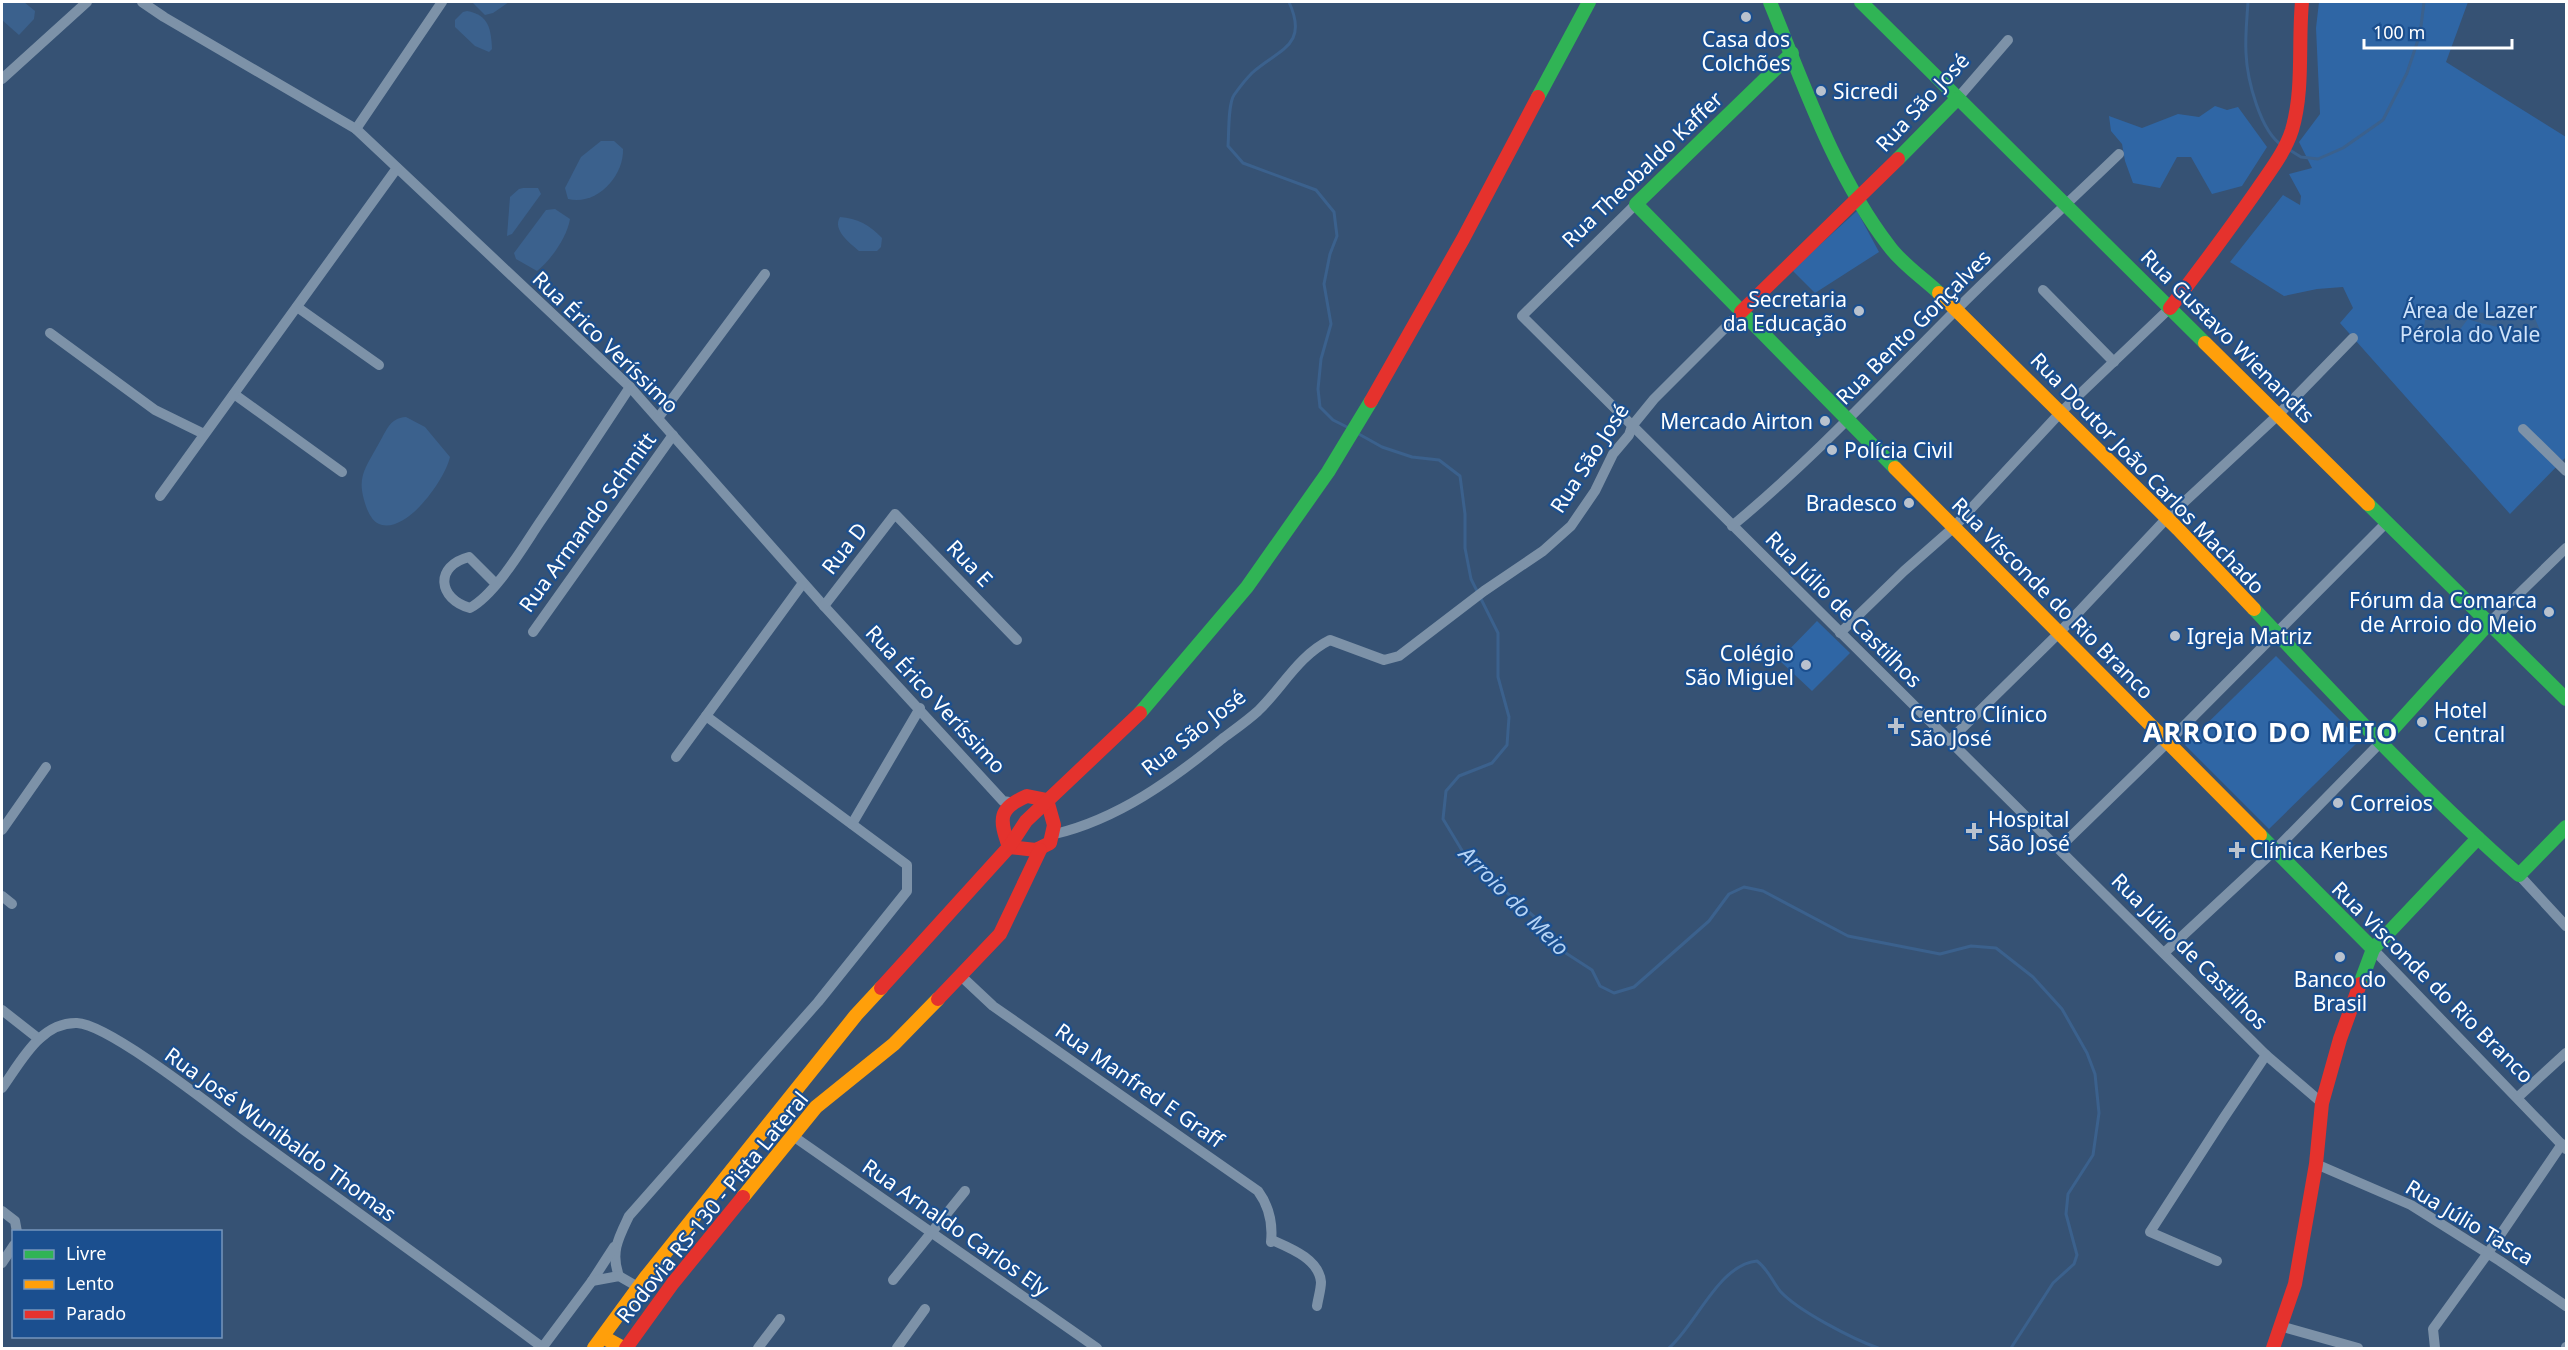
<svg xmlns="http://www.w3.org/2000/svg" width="2568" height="1350" font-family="'Noto Sans',sans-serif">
<rect width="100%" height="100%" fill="#365274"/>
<!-- green -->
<g fill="#2f66a5">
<polygon points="2319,2 2468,2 2446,62 2566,137 2566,457 2510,514 2340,323 2353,308 2343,287 2317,289 2284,296 2230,262 2283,195 2300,205 2301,196 2289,174 2312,168 2299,142 2320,114 2316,28"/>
<polygon points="2215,106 2227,110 2238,107 2267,147 2242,186 2212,194 2191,157 2177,157 2160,188 2133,183 2125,161 2122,144 2111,131 2109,116 2142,128 2178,114 2199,117"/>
<polygon points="1857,211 1879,252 1815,293 1792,270"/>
<polygon points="1817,621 1850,653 1812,691 1779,660"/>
<polygon points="2276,656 2360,740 2269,829 2185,745"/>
</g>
<!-- water -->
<g fill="#3b618d">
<polygon points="2,2 24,2 35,11 34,19 19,35 2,20"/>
<polygon points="472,2 509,2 493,13 485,15"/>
<path d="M467,11C489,15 491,29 492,49L489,52L475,46L455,27V20L463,12Z"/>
<path d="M601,141H614L623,149C624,176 597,206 568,199L565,188L581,157Z"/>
<polygon points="523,188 538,188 541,194 512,234 507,236 510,197 519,189"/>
<path d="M555,209L570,219C567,237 551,260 537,271L516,259L514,253L546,210Z"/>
<path d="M840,217C857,218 870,225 882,238L881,247L877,251H859C850,243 832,230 840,217Z"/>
<path d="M2525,303L2529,304L2541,333C2525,349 2511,331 2497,327C2487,324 2478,323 2468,319L2458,332L2447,337L2427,332L2424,329L2425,320L2469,312L2488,313Z"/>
<path d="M406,417L425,427L450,457C445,479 409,531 382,525C374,523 370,516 367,509C356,479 363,472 378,445C386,432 389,418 406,417Z"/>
</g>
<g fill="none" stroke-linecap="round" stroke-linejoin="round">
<!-- stream -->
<g stroke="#3b618d" stroke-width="3">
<path d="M1289,2C1309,46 1279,49 1252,73C1246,79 1239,88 1234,95C1228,104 1229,133 1228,146L1243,163L1316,190L1334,212L1337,236L1330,254L1324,284L1331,324L1321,359L1318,389L1320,407L1333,420L1349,428"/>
<path d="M2248,2C2247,18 2245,36 2246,53C2247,79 2260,132 2283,146"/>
<polyline points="2288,149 2301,157 2318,159 2343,148 2383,120 2407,73 2420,34 2424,2"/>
<polyline points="1357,433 1382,447 1412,457 1439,460 1460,476 1465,514 1465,548 1471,579 1498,633 1498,677 1509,717 1507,745 1492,763 1459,776 1446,791 1443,819 1466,857 1538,920 1558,948 1592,970 1600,986 1614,993 1634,987 1709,921 1729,894 1744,887 1763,891 1848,936 1940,954 1971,946 1996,948 2033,977 2062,1009 2087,1053 2095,1074 2099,1113 2093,1155 2068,1194 2066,1214 2077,1255 2074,1264 2053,1283 2011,1348"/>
<path d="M1669,1348C1696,1325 1719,1264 1757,1261C1768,1269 1772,1281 1780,1291C1798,1311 1853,1339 1878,1348"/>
</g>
<!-- street -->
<g stroke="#7d92a8" stroke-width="10">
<polyline points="142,2 164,17 356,129 630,387 824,606 1003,801 1009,802"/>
<polyline points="2,79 87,2"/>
<polyline points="1957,99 2008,40"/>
<polyline points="356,129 442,2"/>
<polyline points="1636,204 1522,316 2266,1055 2322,1103"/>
<polyline points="2043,290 2114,362"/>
<polyline points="297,307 379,365"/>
<polyline points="50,333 155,410 204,434"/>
<polyline points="234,394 342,472"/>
<polyline points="658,418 765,274"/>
<polyline points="2523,429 2566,471"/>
<polyline points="160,496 397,168"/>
<path d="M1732,526C1812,460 1882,384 1955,311C2008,258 2065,206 2119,154"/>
<path d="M496,584L469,557C434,566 438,599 470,608C497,593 524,545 542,519C572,475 601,431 630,387"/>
<polyline points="824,606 895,514 1017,640"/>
<polyline points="2490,622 2566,548"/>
<polyline points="533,632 673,435"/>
<polyline points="1840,633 1904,571 1953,528 2060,413 2170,308"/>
<polyline points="1950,740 2058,634 2167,518 2278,415 2353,338"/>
<polyline points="676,757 803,583"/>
<polyline points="852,824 920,708"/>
<polyline points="2,830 46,767"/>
<path d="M1055,834C1118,819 1172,780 1222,739C1234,730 1247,721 1258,711C1282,688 1299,655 1330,640L1384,660L1399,656L1484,591L1543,551L1571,526L1595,491L1613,454L1629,435L1632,426L1654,399L1741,312"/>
<polyline points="2059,848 2168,742 2387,522"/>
<polyline points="2519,875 2566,926"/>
<polyline points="2,896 12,904"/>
<polyline points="2373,949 2566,1149"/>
<polyline points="2164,953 2275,850 2381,742"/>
<path d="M961,976L993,1006L1258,1191C1269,1206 1273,1223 1271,1242"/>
<polyline points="2,1010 39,1039"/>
<path d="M2,1088C21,1062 40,1022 77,1023C109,1024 217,1110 248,1133C346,1204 445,1275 542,1347"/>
<polyline points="2518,1097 2566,1053"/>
<polyline points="793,1136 1097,1348"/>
<polyline points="2316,1164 2411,1205 2500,1261 2566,1306"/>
<polyline points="2,1211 15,1221 17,1232"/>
<path d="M1272,1240C1290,1248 1319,1259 1321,1282C1321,1289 1318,1299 1317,1306"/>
<polyline points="2217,1261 2150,1232 2223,1119 2266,1055"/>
<polyline points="2,1263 14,1245"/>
<path d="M619,1276C610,1252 619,1237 629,1216L818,1002L907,891V865L706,716"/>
<polyline points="893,1280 965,1191"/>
<polyline points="592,1281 614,1247"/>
<polyline points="2280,1326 2358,1348"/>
<polyline points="542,1348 592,1281 619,1276 638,1287"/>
<polyline points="758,1348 780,1319"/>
<polyline points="897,1348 925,1309"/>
<polyline points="2435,1348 2433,1329 2488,1253 2562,1144"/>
<polyline points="2566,1348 2566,1347"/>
</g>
<!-- fast -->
<g stroke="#30b455" stroke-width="14">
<path d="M1770,2C1804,85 1834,174 1889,246C1902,264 1923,278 1939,293"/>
<polyline points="1861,2 2205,343"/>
<polyline points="1792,53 1636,204 1895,468"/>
<polyline points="1538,97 1589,2"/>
<polyline points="1898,159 1957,99"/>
<polyline points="2368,504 2566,699"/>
<path d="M2254,609C2340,700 2425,793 2519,875L2566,827"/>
<polyline points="1140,713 1247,587 1328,472 1371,401"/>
<polyline points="2381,742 2490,622"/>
<polyline points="2260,835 2373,949"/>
<polyline points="2360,984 2373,949 2478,838"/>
</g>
<!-- slow -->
<g stroke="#ff9f0a" stroke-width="14">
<polyline points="1939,293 2178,529 2254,609"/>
<polyline points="2205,343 2368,504"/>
<polyline points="1895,468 2260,835"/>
<polyline points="743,1197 816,1107 894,1044 938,999"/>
<polyline points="603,1337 623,1348"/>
<polyline points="594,1348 646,1277 856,1015 881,988"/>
</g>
<!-- jam -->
<g stroke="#e5322d" stroke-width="14">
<path d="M2170,308C2200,269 2229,230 2257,190C2270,171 2285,152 2292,130C2304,89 2298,44 2302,2"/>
<polyline points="1741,312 1898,159"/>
<polyline points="1371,401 1463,239 1538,97"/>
<path d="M1027,796L1047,800L1054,825L1050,843L1036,850L1009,847C999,819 998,808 1027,796Z"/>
<polyline points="881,988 1009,847 1026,821 1140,713"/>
<polyline points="938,999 1000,934 1040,850"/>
<polyline points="626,1348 673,1283 743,1197"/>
<polyline points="2273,1348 2295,1284 2316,1164 2322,1103 2340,1039 2360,984"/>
</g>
</g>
<!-- markers -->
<g fill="#b9c2ce" stroke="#1b4f8f" stroke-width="2">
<circle cx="1746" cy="17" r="6"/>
<circle cx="1821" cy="91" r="6"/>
<circle cx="1859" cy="311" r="6"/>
<circle cx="1825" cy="421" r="6"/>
<circle cx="1832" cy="450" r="6"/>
<circle cx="1909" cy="503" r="6"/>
<circle cx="2549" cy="612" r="6"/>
<circle cx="2175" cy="636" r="6"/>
<circle cx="1806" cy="665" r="6"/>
<circle cx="2422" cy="722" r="6"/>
<path d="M1893 717h6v6h6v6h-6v6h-6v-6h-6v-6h6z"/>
<circle cx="2338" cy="803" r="6"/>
<path d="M1971 822h6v6h6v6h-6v6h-6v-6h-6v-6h6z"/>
<path d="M2234 841h6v6h6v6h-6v6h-6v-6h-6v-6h6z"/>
<circle cx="2340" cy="957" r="6"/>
</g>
<g text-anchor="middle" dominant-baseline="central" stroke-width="4.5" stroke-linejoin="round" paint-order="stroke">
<!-- poi labels -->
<g font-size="21" fill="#fff" stroke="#1b4f8f" text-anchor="start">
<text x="1746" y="39" text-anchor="middle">Casa dos<tspan x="1746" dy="24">Colchões</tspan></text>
<text x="1833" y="91">Sicredi</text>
<text x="1847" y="299" text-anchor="end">Secretaria<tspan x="1847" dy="24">da Educação</tspan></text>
<text x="1813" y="421" text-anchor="end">Mercado Airton</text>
<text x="1844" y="450">Polícia Civil</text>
<text x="1897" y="503" text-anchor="end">Bradesco</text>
<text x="2537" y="600" text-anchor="end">Fórum da Comarca<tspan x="2537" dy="24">de Arroio do Meio</tspan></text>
<text x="2187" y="636">Igreja Matriz</text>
<text x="1794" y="653" text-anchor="end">Colégio<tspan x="1794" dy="24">São Miguel</tspan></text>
<text x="2434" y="710">Hotel<tspan x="2434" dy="24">Central</tspan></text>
<text x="1910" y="714">Centro Clínico<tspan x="1910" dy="24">São José</tspan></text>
<text x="2350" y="803">Correios</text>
<text x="1988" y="819">Hospital<tspan x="1988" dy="24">São José</tspan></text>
<text x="2250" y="850">Clínica Kerbes</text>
<text x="2340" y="979" text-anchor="middle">Banco do<tspan x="2340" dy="24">Brasil</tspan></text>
</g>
<!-- street labels -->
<g font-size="21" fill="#fff" stroke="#1b4f8f">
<text transform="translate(1922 102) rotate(-47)">Rua São José</text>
<text transform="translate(1642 169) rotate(-44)">Rua Theobaldo Kaffer</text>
<text transform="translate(1913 327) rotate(-45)">Rua Bento Gonçalves</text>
<text transform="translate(2228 336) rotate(45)">Rua Gustavo Wienandts</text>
<text transform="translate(606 342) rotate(44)">Rua Érico Veríssimo</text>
<text transform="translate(1589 458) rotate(-57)">Rua São José</text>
<text transform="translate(2148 473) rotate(46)">Rua Doutor João Carlos Machado</text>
<text transform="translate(587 522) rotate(-54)">Rua Armando Schmitt</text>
<text transform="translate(844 548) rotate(-52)">Rua D</text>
<text transform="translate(970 563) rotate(46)">Rua E</text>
<text transform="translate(2053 598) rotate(45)">Rua Visconde do Rio Branco</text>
<text transform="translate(1844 609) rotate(45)">Rua Júlio de Castilhos</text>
<text transform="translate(936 699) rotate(47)">Rua Érico Veríssimo</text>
<text transform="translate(1193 732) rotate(-38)">Rua São José</text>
<text transform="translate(2190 951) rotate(45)">Rua Júlio de Castilhos</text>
<text transform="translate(2433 982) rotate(45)">Rua Visconde do Rio Branco</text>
<text transform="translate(1140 1085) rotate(35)">Rua Manfred E Graff</text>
<text transform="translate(281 1134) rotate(36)">Rua José Wunibaldo Thomas</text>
<text transform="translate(712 1207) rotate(-51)">Rodovia RS-130 - Pista Lateral</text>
<text transform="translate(2470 1222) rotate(31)">Rua Júlio Tasca</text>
<text transform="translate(956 1227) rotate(35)">Rua Arnaldo Carlos Ely</text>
</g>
<!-- park labels -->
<g font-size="21" fill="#cfe3fa" stroke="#1b4f8f">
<text x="2470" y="310">Área de Lazer<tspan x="2470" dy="24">Pérola do Vale</tspan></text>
</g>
<!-- water labels -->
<g font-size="22" font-style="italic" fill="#b5d3f5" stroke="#1b4f8f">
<text transform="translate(1515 900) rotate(45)">Arroio do Meio</text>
</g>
<!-- district labels -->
<g font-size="27" font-weight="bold" letter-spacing="1.5" fill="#fff" stroke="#1b4f8f">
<text x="2271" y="731">ARROIO DO MEIO</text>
</g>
</g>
<!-- border -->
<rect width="2568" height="1350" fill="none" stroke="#ffffff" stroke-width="6"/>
<!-- legend -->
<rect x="12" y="1230" width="210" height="108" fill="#1b4f8f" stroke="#7695bc" stroke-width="1.5"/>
<rect x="24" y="1250" width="30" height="9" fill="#30b455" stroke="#7695bc" stroke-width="1.5"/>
<text x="66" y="1260" font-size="18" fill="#ffffff">Livre</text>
<rect x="24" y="1280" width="30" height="9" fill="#ff9f0a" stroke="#7695bc" stroke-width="1.5"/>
<text x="66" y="1290" font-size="18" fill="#ffffff">Lento</text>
<rect x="24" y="1310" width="30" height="9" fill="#e5322d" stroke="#7695bc" stroke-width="1.5"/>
<text x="66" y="1320" font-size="18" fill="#ffffff">Parado</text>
<!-- scale -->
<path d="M2364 39v9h148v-9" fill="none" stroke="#ffffff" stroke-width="3"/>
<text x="2373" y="39" font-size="18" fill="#ffffff" stroke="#1b4f8f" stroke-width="4.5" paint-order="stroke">100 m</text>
</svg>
